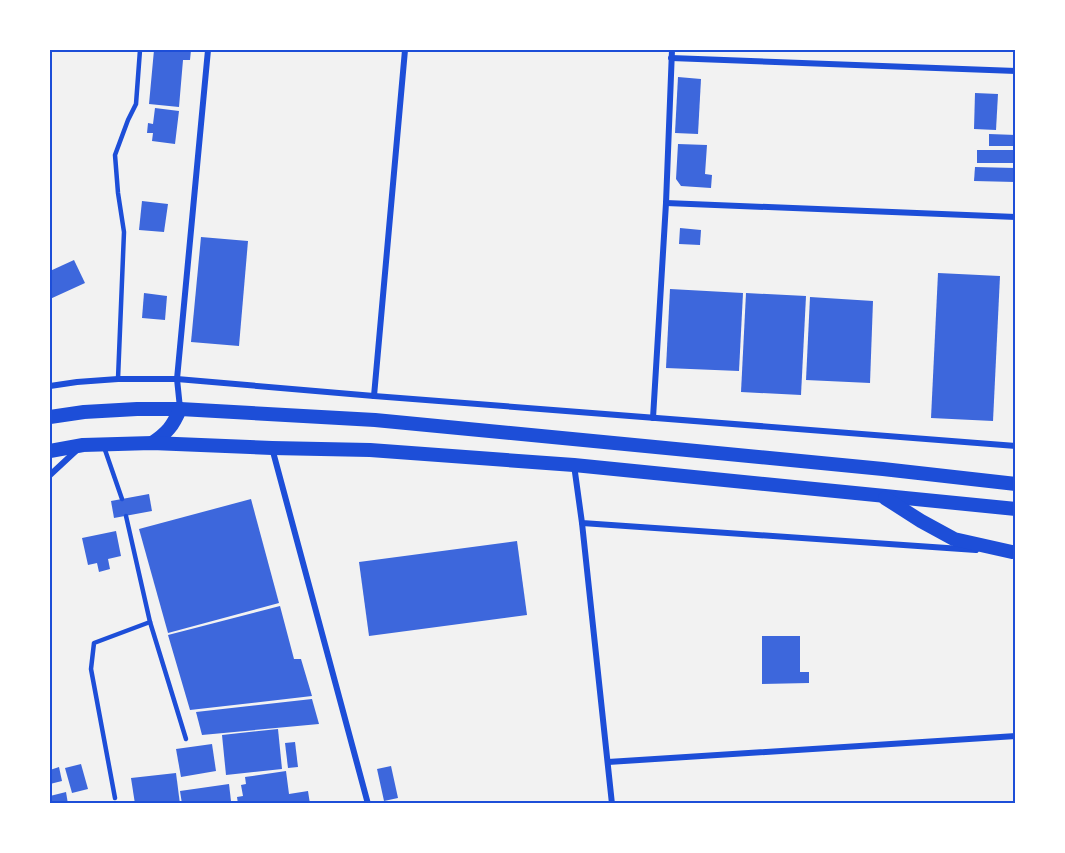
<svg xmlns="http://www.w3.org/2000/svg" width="1065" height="853" font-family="'Archivo Narrow',sans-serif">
<rect width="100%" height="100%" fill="#f2f2f2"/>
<!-- building -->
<g fill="#3d67dc">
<polygon points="154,50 191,50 190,60 183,60 179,107 149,104"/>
<polygon points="678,77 701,79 698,134 675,133"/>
<polygon points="975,93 998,94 996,130 974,129"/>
<polygon points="155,108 179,111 175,144 152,141 153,133 147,133 148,123 153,124"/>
<polygon points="989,134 1016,135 1016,146 989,146"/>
<polygon points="678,144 707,145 705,174 712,175 711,188 681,186 676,179"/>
<rect x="977" y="150" width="39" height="13"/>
<polygon points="975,167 1015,168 1015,182 974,181"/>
<polygon points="142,201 168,204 164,232 139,230"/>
<polygon points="680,228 701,230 700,245 679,244"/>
<polygon points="201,237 248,241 239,346 191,342"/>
<polygon points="74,260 85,283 50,299 50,271"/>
<polygon points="938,273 1000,276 993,421 931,418"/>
<polygon points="670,289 743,293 739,371 666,368"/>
<polygon points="144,293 167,296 165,320 142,318"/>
<polygon points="746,293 806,296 801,395 741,392"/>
<polygon points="810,297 873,301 870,383 806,380"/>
<polygon points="149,494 152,511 114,518 111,501"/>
<polygon points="251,499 279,603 168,633 139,529"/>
<polygon points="116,531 121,556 108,559 110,569 99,572 97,563 88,565 82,538"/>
<polygon points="517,541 527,615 369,636 359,562"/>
<polygon points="280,606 294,659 301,659 312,696 190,710 168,635"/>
<polygon points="762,636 800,636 800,672 809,672 809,683 762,684"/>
<polygon points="312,699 319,724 202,735 196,712"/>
<polygon points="278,729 282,769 226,775 222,735"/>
<polygon points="295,742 298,767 288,768 285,743"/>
<polygon points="212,744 216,771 181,777 176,749"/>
<polygon points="81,764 88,789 72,793 65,768"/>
<polygon points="391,766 398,798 384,801 377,769"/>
<polygon points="59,767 62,781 50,784 50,770"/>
<polygon points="286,771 289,794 308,791 310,804 238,804 237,797 243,796 241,785 246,784 245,777"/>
<polygon points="176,773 180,804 135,804 131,778"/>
<polygon points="229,784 231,801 212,804 182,804 180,791"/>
<polygon points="66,792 68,804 50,804 50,796"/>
</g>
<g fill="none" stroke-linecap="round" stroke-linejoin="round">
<!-- service -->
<g stroke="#1d4ed8" stroke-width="4.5">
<polyline points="118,379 124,232 118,193 115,155 128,120 136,104 140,50"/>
<polyline points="104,447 122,499"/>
<polyline points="126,516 150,622 186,739"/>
<polyline points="115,798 91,669 94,643 150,622"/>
</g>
<!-- minor -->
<g stroke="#1d4ed8" stroke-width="6">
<polyline points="671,58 1016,71"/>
<polyline points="666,203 1016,217"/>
<polyline points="50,386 77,382 118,379 177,379 374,396 1016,446"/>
<polyline points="374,396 405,50"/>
<polyline points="180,408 177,379 208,50"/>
<polyline points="653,418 666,203 672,50"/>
<polyline points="272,448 368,804"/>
<polyline points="574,465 582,523 976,550"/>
<polyline points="50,475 78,449"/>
<polyline points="582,523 612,804"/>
<polyline points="608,762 1016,736"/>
</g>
<!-- primary -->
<g stroke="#1d4ed8" stroke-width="14">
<polyline points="50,417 84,412 137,409 180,409 375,420 883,469 1016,484"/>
<path d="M152,443C167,433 173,426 180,409"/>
<polyline points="50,451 83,445 152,443 272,448 370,450 574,465 1016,509"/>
<polyline points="885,498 921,521 954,539 1012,552"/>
</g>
</g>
<!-- border -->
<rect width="1065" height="853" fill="none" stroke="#ffffff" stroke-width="102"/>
<rect x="51" y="51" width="963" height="751" fill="none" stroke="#1d4ed8" stroke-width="2"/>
</svg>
